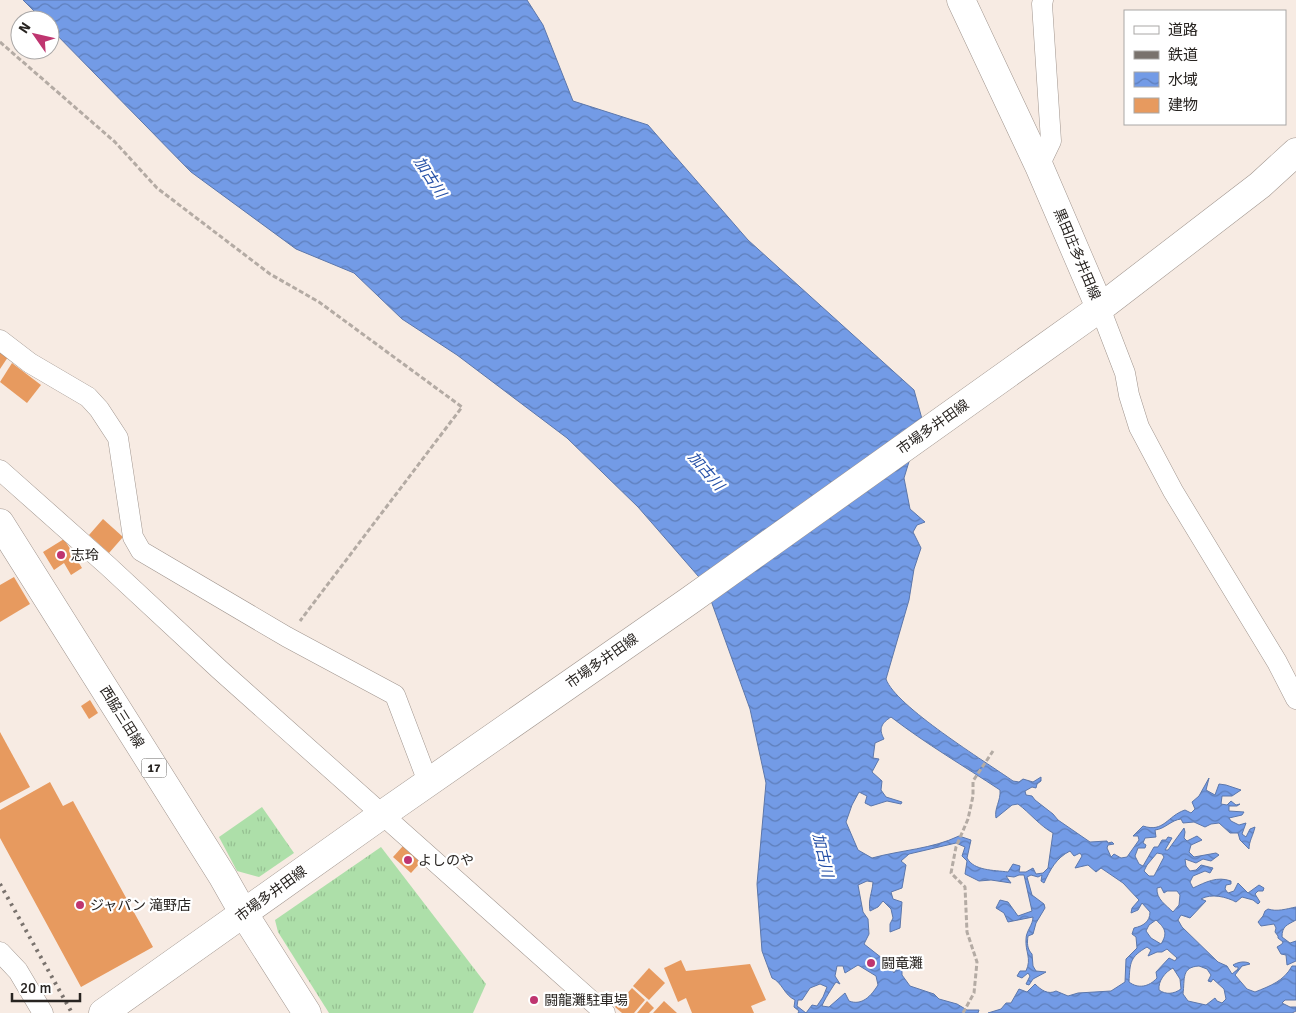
<svg xmlns="http://www.w3.org/2000/svg" width="1296" height="1013" font-family="Signika,'Noto Sans JP',sans-serif">
<defs>
<pattern id="grass-tufts" width="24" height="20" patternUnits="userSpaceOnUse" patternTransform="scale(1.25)"><rect width="24" height="20" fill="#addfa9"/><path d="M3 7l-1-3M5 7V3M7 7l1-3M15 17l-1-3M17 17v-4M19 17l1-3" fill="none" stroke="#95bf91"/></pattern>
<pattern id="water-waves" width="16" height="10" patternUnits="userSpaceOnUse" patternTransform="scale(1.25)"><rect width="16" height="10" fill="#739be6"/><path d="M0 5q4-4 8 0t8 0" fill="none" stroke="#5e7eba"/></pattern>
</defs>
<rect width="100%" height="100%" fill="#f7ebe3"/>
<!-- grass -->
<g fill="url(#grass-tufts)">
<polygon points="262,807 294,853 259,877 237,871 219,837"/>
<polygon points="381,847 486,984 473,1013 329,1013 278,932 275,920"/>
</g>
<!-- water -->
<g fill="url(#water-waves)" stroke="#5c77ab" fill-rule="evenodd">
<path d="M23,0H527L543,25L573,101L648,125L748,240L914,390L922,419L904,478L910,509L925,522L917,525L913,532L921,548L914,569L909,600L886,679C895,706 986,762 1013,781L1019,782L1023,779L1033,782L1041,777V781L1037,784L1036,788L1032,787L1025,791L1026,795L1032,796L1035,800L1053,814L1058,820L1090,842L1107,841L1108,843L1112,842L1114,844L1108,845L1107,848L1111,857L1114,854L1121,858L1127,857L1139,840L1138,836H1133L1143,826C1164,833 1167,816 1185,810L1191,813L1195,809L1192,802L1199,796L1209,778L1206,790L1215,795L1219,784L1226,785L1241,790L1232,796H1222L1221,804L1227,805L1231,801L1236,805L1240,804L1237,806H1229V811L1244,812L1242,815L1229,818L1231,821L1239,825L1246,823L1242,834L1246,837L1250,829L1255,827C1253,836 1249,841 1249,849L1240,840L1238,833H1230L1219,823L1211,824L1205,827L1194,822L1183,823L1181,819C1171,820 1165,829 1155,830L1156,837L1145,838L1143,843L1146,845L1145,848H1138L1135,856L1139,864L1143,866L1154,847H1158L1162,840H1166L1168,837L1172,838L1165,850H1168L1184,828L1185,832L1184,838L1187,841L1197,836L1202,840L1191,845L1189,852L1194,857L1216,853L1219,855L1211,861L1203,859L1196,863L1185,859L1186,866L1190,871L1196,870L1201,865L1213,868L1210,873L1205,871L1193,876L1190,882L1193,888C1206,882 1217,876 1231,881V884L1226,885L1225,889L1228,893L1234,891L1238,883L1248,893L1259,885L1264,888L1263,891H1258L1255,894L1260,902L1258,904L1253,900L1242,897L1236,902C1227,897 1211,893 1201,899L1206,901L1190,918L1181,915L1178,920L1182,927L1218,962L1227,966L1232,974L1238,969V967H1235L1233,965C1238,962 1244,961 1249,963L1250,964L1242,966L1235,975L1247,989L1255,992C1270,986 1284,981 1292,966H1296V1000H1285L1282,1003L1290,1007H1296V1011L1292,1013H988L1001,1009L1006,1003H1011L1019,989L1027,992L1035,984C1041,990 1048,995 1056,991L1068,996L1078,993L1111,991L1125,982L1126,959L1137,948L1136,937L1132,934L1134,928C1143,926 1150,922 1150,912L1142,903L1138,910L1131,913L1132,908L1139,900L1123,883L1101,868L1096,872L1088,865L1075,868L1082,856L1080,853L1074,856L1070,851C1056,858 1050,870 1044,883L1041,881L1042,875L1038,877L1031,875L1027,877L1032,895L1044,904L1045,908L1036,923L1033,934L1028,936C1027,943 1027,949 1032,954L1033,966L1036,971L1046,972L1033,979L1029,985L1026,984L1030,976L1028,973L1022,978L1017,976L1020,971H1026C1032,958 1025,952 1026,939C1026,931 1033,925 1033,917L1008,922L1004,913L996,908L1000,900L1008,902L1018,916L1032,911L1024,875H1019L1014,877L1006,876L1011,883L991,880L979,881L965,874L967,861L962,856L965,847L956,843L909,854L901,861L906,865L902,888L891,892L893,899L902,902L900,928L890,932V924L893,918L891,909L883,901L878,907L870,911C868,899 872,894 873,882L867,881L858,885L863,912L868,919L869,934L864,944L887,962L894,973L898,966L902,971V975L910,986L934,994L939,999L957,1004L967,1010H979L978,1013H798L799,1011L794,1007L795,1000C784,995 782,982 772,978L762,951L757,884L766,783L750,709L705,584L638,507L567,438L457,355L402,319L354,273L296,249L191,172L50,28V20H43ZM891,717C926,744 964,766 1000,790C1001,801 994,808 996,818L1012,805L1018,804C1030,813 1040,826 1053,833L1048,868L1043,873L1036,874L1033,868L1026,872H1019L1020,866L1013,864L1008,872C994,870 974,871 967,858L971,840L959,836C932,849 901,850 872,858L858,850L846,822L852,805L859,792L867,796L865,803L871,806L887,801L901,804L902,802L886,797L881,790L882,781L872,772L879,759L873,758L875,743L884,739C878,728 882,723 891,717ZM1157,853L1162,854L1164,857L1154,876H1149L1144,871L1147,865ZM1161,887L1164,893L1167,891H1177L1180,895L1179,905L1173,912C1166,905 1156,899 1157,888ZM1156,920C1165,928 1168,933 1161,944L1151,938L1146,931L1149,925ZM1147,947L1151,950L1148,956L1157,952H1162L1167,949L1177,958L1175,961L1169,958L1156,972L1157,978C1149,987 1138,989 1129,982C1130,962 1130,957 1147,947ZM858,965L876,976L878,985C871,996 862,1006 849,1001L845,993L829,1007L822,1006C823,1002 833,986 836,982L840,984L835,976L837,966H843L845,973ZM1199,966L1207,969L1211,975L1208,981L1211,982L1213,979L1224,989L1226,999L1222,1003L1217,1001L1215,998L1206,1005L1188,1001L1183,994C1185,979 1181,967 1199,966ZM1173,968L1180,979L1181,989C1174,994 1166,995 1159,990C1158,981 1165,972 1173,968ZM820,984L827,987L823,997L817,1006L812,1005L806,1013L797,1006L798,1000H802L810,988Z"/>
<path d="M1296,907V920C1287,925 1282,926 1282,937L1290,943L1296,941V961L1287,965L1286,955L1281,954L1277,947L1282,944L1283,942L1278,938V936L1275,932L1276,928L1274,924L1261,926L1258,922L1263,916L1265,911L1268,909C1277,912 1286,909 1296,907Z"/>
</g>
<!-- building -->
<g fill="#e79a5f">
<polygon points="0,347 10,354 0,369"/>
<polygon points="12,363 41,385 27,403 0,382"/>
<polygon points="103,519 123,537 109,553 89,535"/>
<polygon points="64,539 82,568 71,575 64,563 54,570 43,552"/>
<polygon points="14,577 30,604 0,622 0,585"/>
<polygon points="90,700 98,713 89,719 81,706"/>
<polygon points="0,732 30,787 0,803"/>
<polygon points="50,782 63,806 73,801 153,947 81,987 0,838 0,810"/>
<polygon points="403,846 421,862 411,873 393,857"/>
<polygon points="681,960 686,971 750,964 766,1000 751,1006 754,1013 692,1013 686,998 678,1002 664,968"/>
<polygon points="649,968 665,983 649,1000 633,986"/>
<polygon points="632,988 645,1000 634,1013 622,1013 615,1007"/>
<polygon points="647,1001 654,1008 649,1013 637,1013"/>
<polygon points="664,1001 677,1013 653,1013"/>
</g>
<g fill="none" stroke-linecap="round" stroke-linejoin="round">
<!-- minor casing -->
<g stroke="#a0958e" stroke-width="21">
<g id="minor">
<polyline points="1039,166 1051,141 1042,4 1043,0"/>
<polyline points="1100,308 1125,373 1129,395 1139,427 1173,491 1277,662 1296,699"/>
<polyline points="0,340 30,363 88,397 99,409 118,438 133,537 141,551 287,637 395,695 428,782"/>
<polyline points="0,470 108,566 220,670 605,1013"/>
<polyline points="0,952 18,971 43,1013"/>
</g>
</g>
<!-- secondary casing -->
<g stroke="#a0958e" stroke-width="29">
<g id="secondary">
<polyline points="961,0 1039,166 1100,308"/>
<polyline points="103,1013 383,814 689,601 1100,308 1260,185 1296,152"/>
</g>
</g>
<!-- primary casing -->
<g stroke="#a0958e" stroke-width="29">
<polyline id="primary" points="0,523 223,877 244,914 307,1013"/>
</g>
<!-- path -->
<g stroke="#b4aba4" stroke-width="3" stroke-dasharray="5 2.5" stroke-linecap="butt">
<polyline points="0,42 115,142 157,188 270,274 319,302 462,407 300,621"/>
<polyline points="963,1013 974,993 977,962 967,932 965,887 951,873 956,847 968,819 973,796 973,781 993,751"/>
</g>
<!-- minor -->
<use href="#minor" stroke="#fff" stroke-width="20"/>
<!-- secondary -->
<use href="#secondary" stroke="#fff" stroke-width="28"/>
<!-- primary -->
<use href="#primary" stroke="#fff" stroke-width="28"/>
<!-- rail -->
<polyline stroke="#79726d" stroke-width="4" stroke-dasharray="2.5 5" stroke-linecap="butt" points="0,884 72,1013"/>
</g>
<!-- markers -->
<g fill="#bf3570" stroke="#fff" stroke-width="2">
<circle cx="61" cy="555" r="5"/>
<circle cx="408" cy="860" r="5"/>
<circle cx="80" cy="905" r="5"/>
<circle cx="871" cy="963" r="5"/>
<circle cx="534" cy="1000" r="5"/>
</g>
<g text-anchor="middle" dominant-baseline="central" stroke-width="4.5" stroke-linejoin="round" paint-order="stroke">
<!-- shield labels -->
<rect fill="#fff" stroke="#686664" stroke-width="1" x="141.5" y="758.5" width="25" height="19" rx="4"/>
<g font-size="12" font-weight="bold" fill="#282421">
<text x="154" y="768">17</text>
</g>
<!-- street labels -->
<g font-size="14" fill="#282421" stroke="#fff">
<text transform="translate(1077 254) rotate(67)">黒田庄多井田線</text>
<text transform="translate(933 427) rotate(-35)">市場多井田線</text>
<text transform="translate(602 661) rotate(-35)">市場多井田線</text>
<text transform="translate(122 717) rotate(58)">西脇三田線</text>
<text transform="translate(271 894) rotate(-36)">市場多井田線</text>
</g>
<!-- poi labels -->
<g font-size="14" fill="#282421" stroke="#fff" text-anchor="start">
<text x="71" y="555">志玲</text>
<text x="418" y="860">よしのや</text>
<text x="90" y="905">ジャパン 滝野店</text>
<text x="881" y="963">闘竜灘</text>
<text x="544" y="1000">闘龍灘駐車場</text>
</g>
<!-- water labels -->
<g font-size="15" font-style="italic" fill="#2550a7" stroke="#fff">
<text transform="translate(430 177) rotate(57)">加古川</text>
<text transform="translate(706 471) rotate(49)">加古川</text>
<text transform="translate(823 855) rotate(77)">加古川</text>
</g>
</g>
<!-- legend -->
<rect x="1124" y="10" width="162" height="115" fill="#ffffff" stroke="#a9a7a6"/>
<rect x="1134" y="26" width="25" height="8" fill="#ffffff" stroke="#a9a7a6"/>
<text x="1168" y="35" font-size="15" fill="#282421">道路</text>
<rect x="1134" y="51" width="25" height="8" fill="#79726d" stroke="#a9a7a6"/>
<text x="1168" y="60" font-size="15" fill="#282421">鉄道</text>
<rect x="1134" y="72" width="25" height="15" fill="url(#water-waves)" stroke="#a9a7a6"/>
<text x="1168" y="85" font-size="15" fill="#282421">水域</text>
<rect x="1134" y="98" width="25" height="15" fill="#e79a5f" stroke="#a9a7a6"/>
<text x="1168" y="110" font-size="15" fill="#282421">建物</text>
<!-- north arrow -->
<g transform="translate(35 35) rotate(304)"><circle r="24" fill="#ffffff" stroke="#a9a7a6"/>
<path d="M0-4L9 19L0 12L-9 19Z" fill="#bf3570"/>
<text y="-8" font-size="14" font-weight="bold" text-anchor="middle" fill="#282421">N</text>
</g>
<!-- scale -->
<path d="M12 993v8h68v-8" fill="none" stroke="#282421" stroke-width="2.5"/>
<text x="20" y="993" font-size="15" fill="#282421" stroke="#ffffff" stroke-width="4" paint-order="stroke">20 m</text>
</svg>
